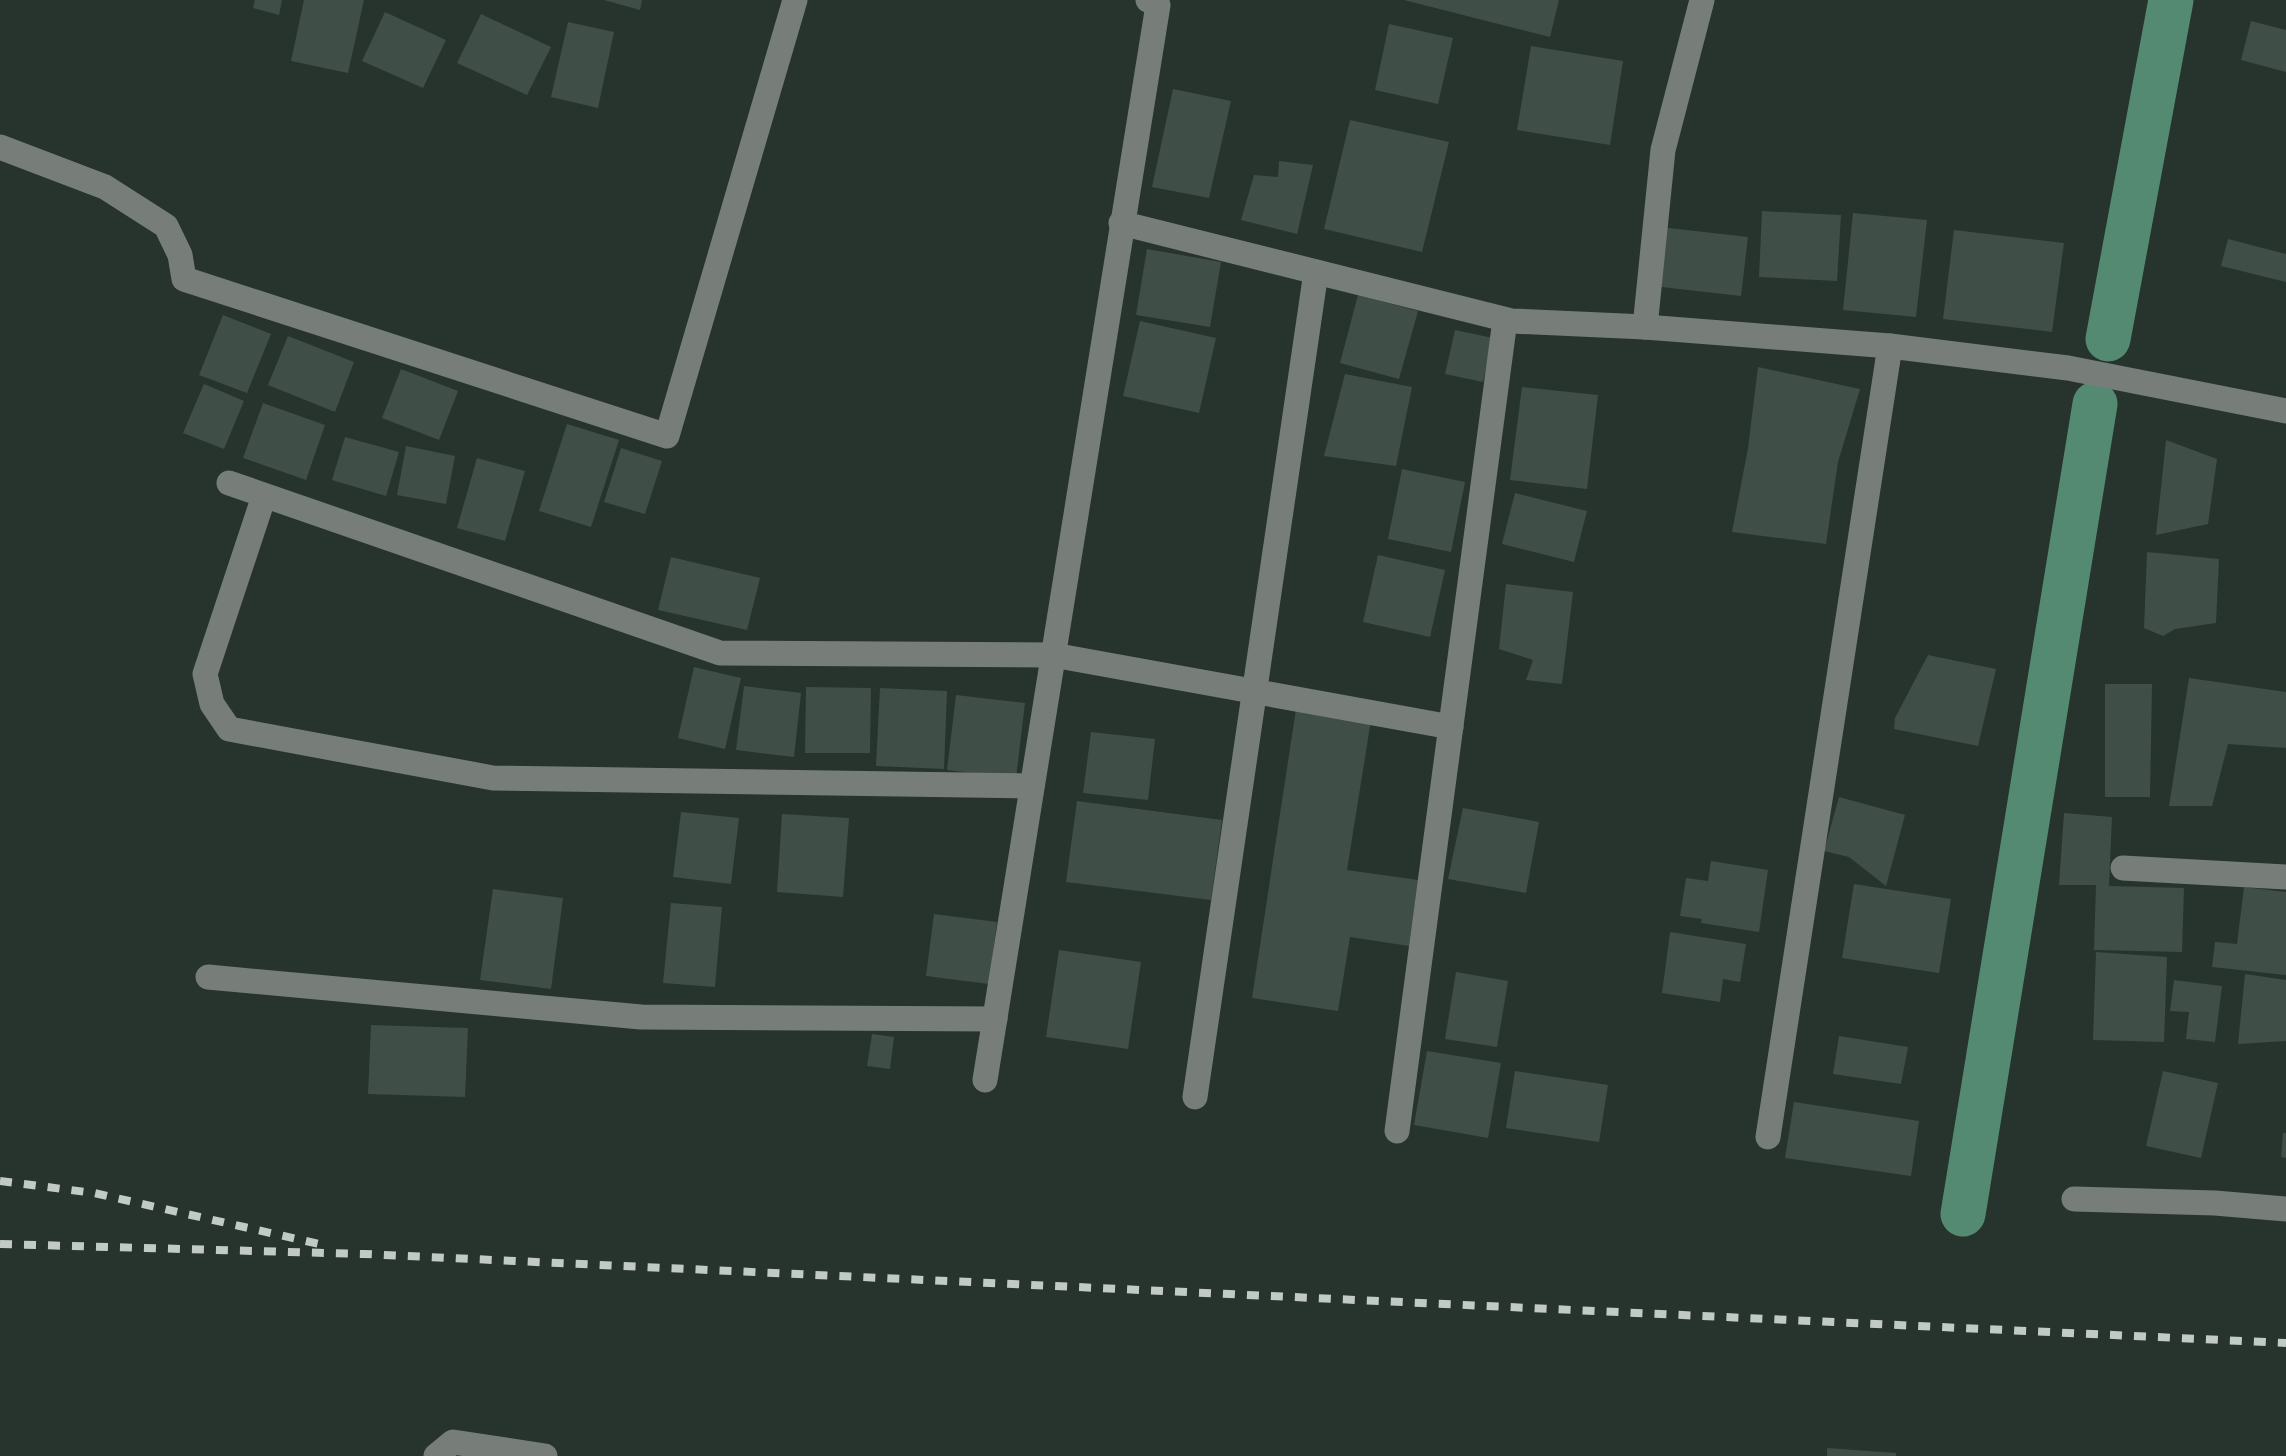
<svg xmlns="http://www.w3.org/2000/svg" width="2286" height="1456" font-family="Roboto,sans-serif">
<rect width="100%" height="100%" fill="#26342d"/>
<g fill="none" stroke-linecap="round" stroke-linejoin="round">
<!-- canal -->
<g stroke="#558a72" stroke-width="45">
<polyline points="2108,339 2171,0"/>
<polyline points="1963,1214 2095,404"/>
</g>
</g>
<!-- building -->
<g fill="#3f4e47">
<polygon points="255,0 282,0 279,15 253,8"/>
<polygon points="304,0 364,0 348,73 291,61"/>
<polygon points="604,0 642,0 640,10"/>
<polygon points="1404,0 1559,0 1550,37"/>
<polygon points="385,12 446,40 423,88 362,61"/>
<polygon points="481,14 551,47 527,95 457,63"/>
<polygon points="2251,21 2286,30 2286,72 2241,60"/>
<polygon points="568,22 614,32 598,108 551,97"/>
<polygon points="1389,24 1453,38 1438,104 1375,90"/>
<polygon points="1531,46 1623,61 1610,145 1517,130"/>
<polygon points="1173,89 1231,101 1209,198 1152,187"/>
<polygon points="1350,120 1449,142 1422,252 1324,229"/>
<polygon points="1279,161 1313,165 1297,234 1241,220 1254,175 1278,177"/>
<polygon points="1762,211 1841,215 1837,281 1759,277"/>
<polygon points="1853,213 1927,220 1916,317 1843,310"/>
<polygon points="1660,227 1748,237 1741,296 1653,286"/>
<polygon points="1954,230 2064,243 2052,332 1943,319"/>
<polygon points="2228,239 2286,254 2286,282 2221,266"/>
<polygon points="1147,249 1221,262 1210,327 1136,315"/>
<polygon points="1358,295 1418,311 1399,379 1340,363"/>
<polygon points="223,315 271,334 247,393 199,375"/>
<polygon points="1140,321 1216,338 1199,413 1123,396"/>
<polygon points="1455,330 1493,338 1483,382 1445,374"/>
<polygon points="288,336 354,362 335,412 268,385"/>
<polygon points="1758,367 1860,389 1838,462 1826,544 1732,532 1748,448"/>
<polygon points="401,369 458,391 439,440 382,418"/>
<polygon points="1345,374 1412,387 1396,466 1324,456"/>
<polygon points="204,384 244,401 224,449 183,433"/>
<polygon points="1522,387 1598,395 1587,489 1510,480"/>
<polygon points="263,403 325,425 306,480 243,458"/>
<polygon points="567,424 619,440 591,527 539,511"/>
<polygon points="345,437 399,452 386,496 332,480"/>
<polygon points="2166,440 2217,459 2208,524 2156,535"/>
<polygon points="406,446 455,456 446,504 397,495"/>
<polygon points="621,448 662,461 645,514 604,502"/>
<polygon points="477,458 525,471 505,541 457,528"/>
<polygon points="1402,469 1465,482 1451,552 1388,539"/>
<polygon points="1515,493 1587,511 1574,562 1502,544"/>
<polygon points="2147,552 2219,559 2216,623 2175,629 2163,636 2144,628"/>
<polygon points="1378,555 1445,570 1430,637 1363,622"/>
<polygon points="671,557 760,578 747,630 658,610"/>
<polygon points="1506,584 1573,592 1562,684 1526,680 1533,660 1499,649"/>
<polygon points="1928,655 1996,669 1978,746 1894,729 1895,718"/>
<polygon points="694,667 741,678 725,749 678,738"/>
<polygon points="2189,678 2286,692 2286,748 2228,744 2212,806 2169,806"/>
<polygon points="2105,684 2152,684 2150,797 2105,797"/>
<polygon points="744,686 801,693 794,757 736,750"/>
<polygon points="806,687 871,688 870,753 805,753"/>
<polygon points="880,688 947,691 944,769 876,766"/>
<polygon points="956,695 1025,703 1016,778 947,770"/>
<polygon points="1296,709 1371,720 1347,870 1418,880 1409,946 1350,937 1338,1011 1252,998"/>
<polygon points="1091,732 1155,739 1148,800 1083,793"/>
<polygon points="1839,797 1905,815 1886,886 1849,857 1824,851"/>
<polygon points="1077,801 1222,820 1211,900 1066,882"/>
<polygon points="1463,808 1539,822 1526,893 1448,879"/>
<polygon points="681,812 739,818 731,884 673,877"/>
<polygon points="2064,813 2112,817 2109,886 2184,888 2182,952 2094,950 2096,885 2059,885"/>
<polygon points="782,814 849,818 843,897 777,892"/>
<polygon points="1711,861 1768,870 1759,932 1701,923 1702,919 1680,916 1686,878 1708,881"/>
<polygon points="1854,884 1951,899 1939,973 1842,958"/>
<polygon points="2244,887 2286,892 2286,975 2212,967 2215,942 2237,944"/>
<polygon points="493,889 563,898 551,989 480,980"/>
<polygon points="671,903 722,907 715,987 663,983"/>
<polygon points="934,914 997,922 989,984 926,976"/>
<polygon points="1670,932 1746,944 1740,982 1723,979 1720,1002 1662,993"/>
<polygon points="1059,950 1141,962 1128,1049 1046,1037"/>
<polygon points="2096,952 2167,957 2164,1042 2093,1040"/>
<polygon points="1456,972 1508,981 1497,1047 1445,1039"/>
<polygon points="2245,974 2286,980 2286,1041 2238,1044"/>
<polygon points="2174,980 2222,986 2215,1042 2186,1039 2189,1012 2170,1011"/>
<polygon points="371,1025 468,1028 465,1097 368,1094"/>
<polygon points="872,1034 894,1037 890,1069 867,1066"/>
<polygon points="1839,1036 1908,1047 1901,1084 1833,1074"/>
<polygon points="1427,1051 1501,1063 1488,1138 1414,1125"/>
<polygon points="1515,1071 1608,1085 1599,1142 1506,1128"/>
<polygon points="2163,1071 2218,1083 2201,1158 2146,1146"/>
<polygon points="1794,1102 1919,1121 1911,1176 1785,1158"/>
<polygon points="2283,1133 2286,1133 2286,1158 2281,1157"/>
<polygon points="1827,1448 1896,1453 1896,1456 1827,1456"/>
</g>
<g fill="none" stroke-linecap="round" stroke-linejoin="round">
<!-- minor -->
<g stroke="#777e7a" stroke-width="25">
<polyline points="0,147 105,187 166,226 180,255 184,279 667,436 795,0"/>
<polyline points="1121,223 1512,321 1645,327 1890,346 2068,368 2286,411"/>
<polyline points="1645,327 1663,150 1702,0"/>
<polyline points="229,483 720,653 1053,655 1451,727"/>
<polyline points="264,496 205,674 212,704 229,729 493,778 1032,786"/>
<polyline points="2123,868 2286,877"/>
<polyline points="208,977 641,1017 995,1019"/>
<polyline points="985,1080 1158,5 1148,0"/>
<polyline points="1195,1097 1316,272"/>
<polyline points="1397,1131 1505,320"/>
<polyline points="1768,1137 1890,346"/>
<polyline points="2074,1199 2215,1203 2286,1209"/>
<polyline points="436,1456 453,1442 545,1456"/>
</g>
<!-- rail -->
<g stroke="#c1cac5" stroke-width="8" stroke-dasharray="12 12" stroke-linecap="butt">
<polyline points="0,1181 94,1193 319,1244"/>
<polyline points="0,1244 364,1254 2286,1343"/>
</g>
</g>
</svg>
